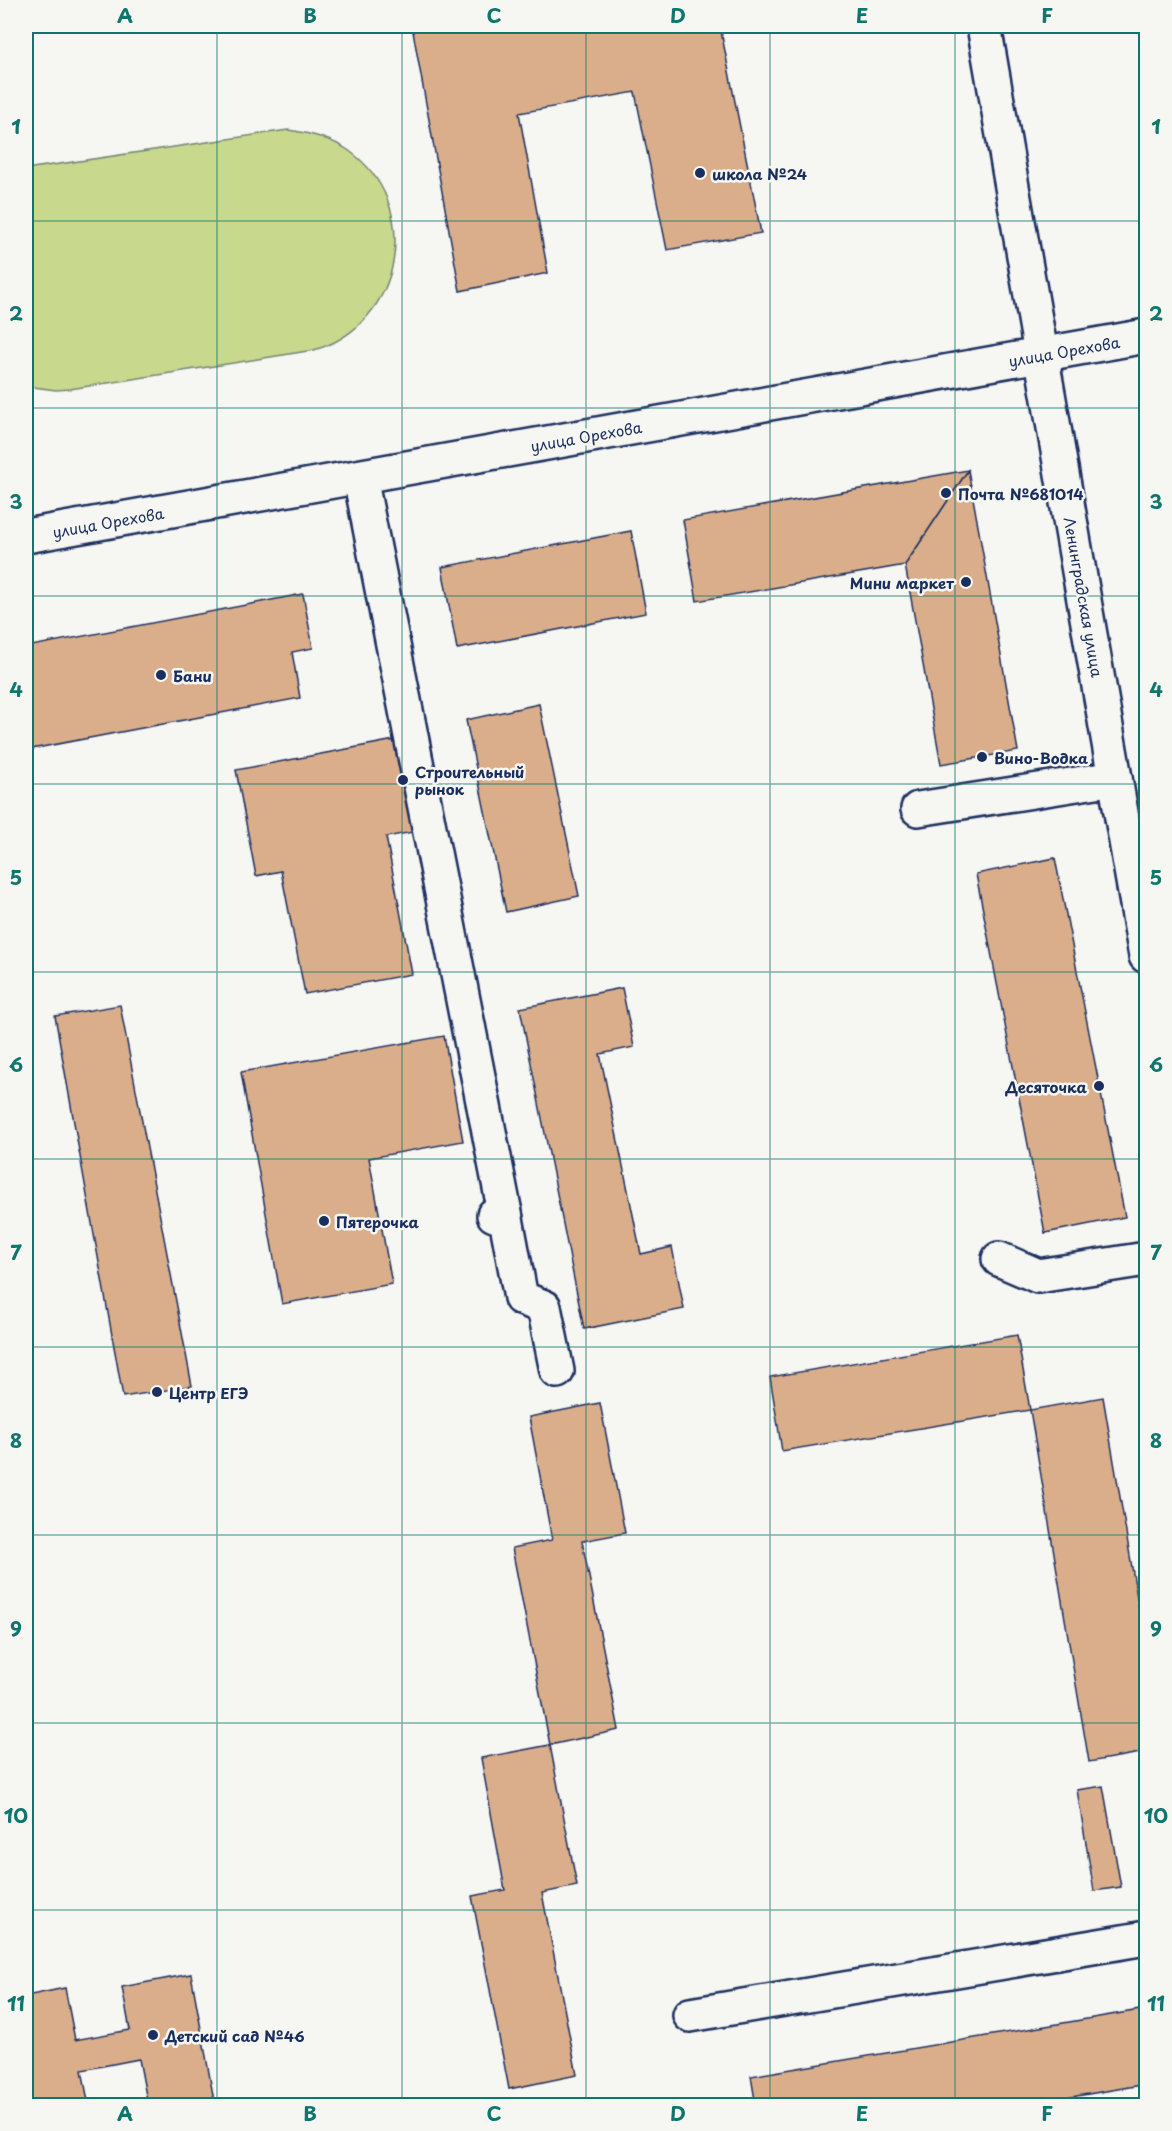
<svg xmlns="http://www.w3.org/2000/svg" width="1172" height="2131" font-family="'Playpen Sans',sans-serif">
<rect width="100%" height="100%" fill="#f6f6f2"/>
<filter id="ink" filterUnits="userSpaceOnUse"><feTurbulence type="fractalNoise" baseFrequency=".0167" numOctaves="2"/><feDisplacementMap in="SourceGraphic" scale="12" xChannelSelector="R" yChannelSelector="G"/><feConvolveMatrix kernelMatrix="1 2 1 2 8 2 1 2 1" color-interpolation-filters="sRGB"/></filter>
<g filter="url(#ink)">
<!-- green -->
<path fill="#c8d88d" stroke="#728476" stroke-width="1.5" d="M288,130C309,133 330,138 348,150C425,204 403,325 314,350L70,389L56,390L26,386V169Z"/>
<!-- building -->
<g fill="#daae8b" stroke="#1b2f5e" stroke-width="1.5">
<polygon points="412,26 720,26 761,233 667,250 635,92 519,113 548,273 460,291"/>
<polygon points="968,470 1018,751 941,764 905,565"/>
<polygon points="968,470 905,565 697,601 683,520"/>
<polygon points="631,531 646,613 457,649 442,567"/>
<polygon points="303,594 313,648 292,652 300,698 26,750 26,647"/>
<polygon points="539,704 579,896 506,912 466,720"/>
<polygon points="395,740 413,832 386,837 412,974 305,994 281,871 256,876 236,770"/>
<polygon points="1055,858 1125,1217 1045,1233 976,874"/>
<polygon points="622,988 634,1047 600,1054 641,1254 672,1247 684,1309 584,1329 520,1008"/>
<polygon points="120,1005 192,1386 123,1397 55,1016"/>
<polygon points="444,1036 463,1141 369,1158 392,1284 282,1304 241,1072"/>
<polygon points="1017,1335 1030,1410 782,1451 770,1377"/>
<polygon points="1103,1397 1146,1650 1146,1752 1089,1762 1030,1410"/>
<polygon points="600,1403 625,1533 582,1541 619,1730 550,1745 512,1548 552,1540 529,1417"/>
<polygon points="550,1745 577,1886 542,1893 577,2075 509,2089 472,1896 505,1890 481,1758"/>
<polygon points="1103,1786 1121,1887 1094,1891 1077,1790"/>
<polygon points="191,1974 215,2106 148,2106 139,2059 82,2070 89,2106 26,2106 26,1996 65,1988 75,2040 130,2030 122,1987"/>
<polygon points="1146,2009 1146,2084 1019,2106 756,2106 751,2076"/>
</g>
<g fill="none" stroke-linecap="round" stroke-linejoin="round">
<!-- minor casing -->
<g stroke="#1b2f5e" stroke-width="38">
<g id="minor">
<polyline points="360,477 505,1213 494,1215"/>
<polyline points="26,536 1146,336"/>
<polyline points="918,809 1115,778"/>
<polyline points="505,1213 521,1298 544,1307 557,1371"/>
<polyline points="999,1259 1038,1276 1146,1259"/>
<polyline points="690,2015 1146,1938"/>
</g>
</g>
<!-- major casing -->
<g stroke="#1b2f5e" stroke-width="38">
<polyline id="major" points="984,26 1146,956"/>
</g>
<!-- minor -->
<use href="#minor" stroke="#f6f6f2" stroke-width="33"/>
<!-- major -->
<use href="#major" stroke="#f6f6f2" stroke-width="33"/>
</g>
</g>
<!-- grid -->
<path fill="none" stroke="#0f766e" stroke-width="1.5" stroke-opacity="0.55" d="M217,26V2106M402,26V2106M586,26V2106M770,26V2106M955,26V2106M26,221H1146M26,408H1146M26,596H1146M26,784H1146M26,972H1146M26,1159H1146M26,1347H1146M26,1535H1146M26,1723H1146M26,1910H1146"/>
<!-- markers -->
<g fill="#1b2f5e" stroke="#f6f6f2" stroke-width="2">
<circle cx="700" cy="173" r="6"/>
<circle cx="946" cy="493" r="6"/>
<circle cx="966" cy="582" r="6"/>
<circle cx="161" cy="675" r="6"/>
<circle cx="982" cy="757" r="6"/>
<circle cx="403" cy="780" r="6"/>
<circle cx="1099" cy="1086" r="6"/>
<circle cx="324" cy="1221" r="6"/>
<circle cx="157" cy="1392" r="6"/>
<circle cx="153" cy="2035" r="6"/>
</g>
<g text-anchor="middle" dominant-baseline="central" stroke-width="5" stroke-linejoin="round" paint-order="stroke">
<!-- poi labels -->
<g font-size="15" font-weight="bold" fill="#1b2f5e" stroke="#f6f6f2" text-anchor="start">
<text x="712" y="173">школа №24</text>
<text x="958" y="493">Почта №681014</text>
<text x="954" y="582" text-anchor="end">Мини маркет</text>
<text x="173" y="675">Бани</text>
<text x="994" y="757">Вино-Водка</text>
<text x="415" y="771">Строительный<tspan x="415" dy="17">рынок</tspan></text>
<text x="1087" y="1086" text-anchor="end">Десяточка</text>
<text x="336" y="1221">Пятерочка</text>
<text x="169" y="1392">Центр ЕГЭ</text>
<text x="165" y="2035">Детский сад №46</text>
</g>
<!-- street labels -->
<g font-size="15" fill="#1b2f5e" stroke="#f6f6f2">
<text transform="translate(1064 351) rotate(-10)">улица Орехова</text>
<text transform="translate(586 436) rotate(-10)">улица Орехова</text>
<text transform="translate(108 522) rotate(-10)">улица Орехова</text>
<text transform="translate(1084 597) rotate(80)">Ленинградская улица</text>
</g>
</g>
<!-- margin -->
<rect width="1172" height="2131" fill="none" stroke="#f6f6f2" stroke-width="66"/>
<rect x="33" y="33" width="1106" height="2065" fill="none" stroke="#0f766e" stroke-width="2"/>
<g font-size="20" text-anchor="middle" font-weight="bold" fill="#0f766e">
<text x="125" y="23">A</text>
<text x="310" y="23">B</text>
<text x="494" y="23">C</text>
<text x="678" y="23">D</text>
<text x="862" y="23">E</text>
<text x="1047" y="23">F</text>
<text x="16" y="134">1</text>
<text x="1156" y="134">1</text>
<text x="16" y="321">2</text>
<text x="1156" y="321">2</text>
<text x="16" y="509">3</text>
<text x="1156" y="509">3</text>
<text x="16" y="697">4</text>
<text x="1156" y="697">4</text>
<text x="16" y="885">5</text>
<text x="1156" y="885">5</text>
<text x="16" y="1072">6</text>
<text x="1156" y="1072">6</text>
<text x="16" y="1260">7</text>
<text x="1156" y="1260">7</text>
<text x="16" y="1448">8</text>
<text x="1156" y="1448">8</text>
<text x="16" y="1636">9</text>
<text x="1156" y="1636">9</text>
<text x="16" y="1823">10</text>
<text x="1156" y="1823">10</text>
<text x="16" y="2011">11</text>
<text x="1156" y="2011">11</text>
<text x="125" y="2121">A</text>
<text x="310" y="2121">B</text>
<text x="494" y="2121">C</text>
<text x="678" y="2121">D</text>
<text x="862" y="2121">E</text>
<text x="1047" y="2121">F</text>
</g>
</svg>
